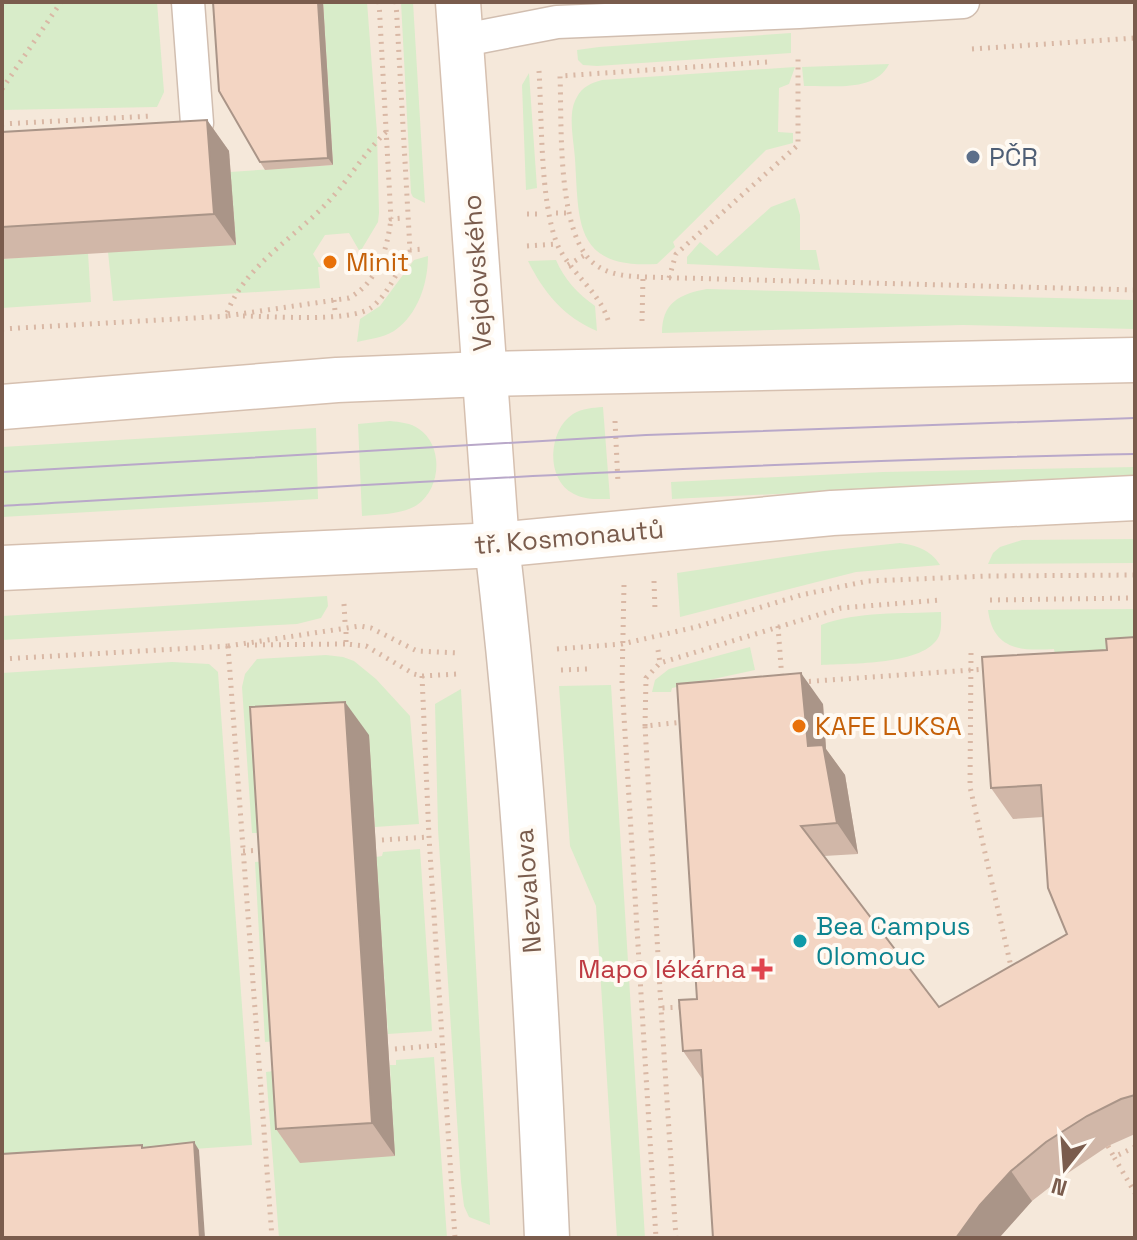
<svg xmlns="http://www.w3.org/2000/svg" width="1137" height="1240" font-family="'Space Grotesk',sans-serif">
<rect width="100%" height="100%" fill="#fdf6ec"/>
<!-- residential -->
<rect fill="#f5e8da" x="2" y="2" width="1133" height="1236"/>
<!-- green -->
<g fill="#d8ecc9">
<polygon points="2,2 157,2 164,92 157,107 2,110"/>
<polygon points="323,2 367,2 377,133 379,213 378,222 360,252 349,233 325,235 313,254 321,267 318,267 320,288 113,301 108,252 236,244 230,172 333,165"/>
<polygon points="401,2 413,2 425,203 413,197 411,193"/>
<polygon points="791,33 791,53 597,66 583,65 578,60 577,50 599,47"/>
<path d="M889,64C875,93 831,85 804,86L802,67Z"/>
<path d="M795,67L789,84L779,88L778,132L793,133V143L766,150L673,242L675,247L657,264C574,269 579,223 575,159C574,141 567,113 577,97C582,87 591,83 602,80Z"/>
<polygon points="529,73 537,188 526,190 522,85"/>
<polygon points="795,198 800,215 800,250 816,250 820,270 687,264 687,257 700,242 717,256 771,207"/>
<polygon points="88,253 91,302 2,308 2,259"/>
<path d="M428,256C428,283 418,315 394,331C383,338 369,339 357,342L360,319L380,306L414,260Z"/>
<path d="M556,260C564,279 578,294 595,306L597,331C564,317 544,293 528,261Z"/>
<path d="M707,289L1135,300V329L963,325L662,333C662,303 679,294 707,289Z"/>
<path d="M603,407L610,499C598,499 585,500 574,494C545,480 548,430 573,414C583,408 592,408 603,407Z"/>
<path d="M390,421C400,422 411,423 419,429C444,446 441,489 417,505C401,515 380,514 362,516L358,424Z"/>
<polygon points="316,428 318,499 2,517 2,447"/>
<polygon points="1135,467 1135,481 981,484 672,499 671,482 883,472"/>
<polygon points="1135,539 1135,563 988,564 993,553 1000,547 1022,540"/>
<path d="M900,543C916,545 931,550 940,565L856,572L680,617L677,573L824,551Z"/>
<polygon points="327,596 328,606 321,618 297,624 2,640 2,616"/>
<path d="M1135,609V650L1055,656L1054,649C1021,651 993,650 988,610Z"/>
<path d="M941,612C941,620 942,629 939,636C925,666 850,663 821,665V625C858,611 902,614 941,612Z"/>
<polygon points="750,647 755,670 672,688 671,692 652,692 655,680 669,669"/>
<polygon points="326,655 343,657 354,661 376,679 410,716 419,824 375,827 368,735 266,833 252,833 242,687 245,674 257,659"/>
<polygon points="172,662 209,664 218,672 252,1145 2,1162 2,673"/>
<polygon points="611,685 645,1238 617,1238 596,906 570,846 559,686"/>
<polygon points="461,689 490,1225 469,1217 464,1206 461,1182 438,829 435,704"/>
<polygon points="420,849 432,1031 388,1034 376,857 382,856 383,852"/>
<polygon points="267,861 292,1040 265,1042 255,862"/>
<polygon points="434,1057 447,1238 279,1238 266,1072 281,1070 394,1156 390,1065 396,1065 396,1060"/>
</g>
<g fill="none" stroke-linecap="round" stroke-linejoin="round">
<!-- lane casing -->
<g stroke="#d1beb0" stroke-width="35">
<g id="lane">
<polyline points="188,2 197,123"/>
<polyline points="459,41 557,22 799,12 963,2"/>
</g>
</g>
<!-- street casing -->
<g stroke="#d1beb0" stroke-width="47">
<path id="street" d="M497,545C524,775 537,1006 547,1238"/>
</g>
<!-- secondary casing -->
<g stroke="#d6c0b0" stroke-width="47">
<g id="secondary">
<polyline points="458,2 497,545"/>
<polyline points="2,407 337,380 484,374 1135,360"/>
<polyline points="2,568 497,545 832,513 1135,498"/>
</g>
</g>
<!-- path -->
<g stroke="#d9b8a5" stroke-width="5" stroke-dasharray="2 6" stroke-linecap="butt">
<polyline points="379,2 391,219 403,218"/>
<polyline points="396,2 410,250 425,249"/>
<polyline points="972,49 1135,38"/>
<path d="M767,62L560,76C562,122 556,238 596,265C610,275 626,276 643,277L1135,290"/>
<path d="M539,71C542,120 540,200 557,244"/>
<polyline points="2,89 61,2"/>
<polyline points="2,124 152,116"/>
<path d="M386,132C364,153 348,181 327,203C293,239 242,268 226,316L349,298C378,282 387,250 391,219"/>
<polyline points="556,213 569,213"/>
<polyline points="527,214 538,214"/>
<path d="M527,246L557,244C570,273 599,291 608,320"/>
<polyline points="568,265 585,255"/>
<polyline points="669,278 676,254 798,145 798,55"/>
<polyline points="334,300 335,311"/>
<path d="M243,316C271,316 352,323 372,307C390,292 398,269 410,250"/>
<polyline points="642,321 643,277"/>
<polyline points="2,329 229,316"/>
<polyline points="615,421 618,483"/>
<polyline points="654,581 655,610"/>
<polyline points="624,585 622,684 656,1238"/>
<polyline points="990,600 1135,598"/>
<polyline points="344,604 345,622"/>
<polyline points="778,626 782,680"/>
<polyline points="346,632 346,644 366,646 414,674 422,676 458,674"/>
<polyline points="247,645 346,644"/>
<polyline points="228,646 360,626 371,628 417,651 459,653"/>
<polyline points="228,646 272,1238"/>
<polyline points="557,649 622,644 696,627 801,595 868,581 988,576 1135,575"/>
<polyline points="658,650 660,663"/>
<polyline points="971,653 970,787 1012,971"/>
<polyline points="2,659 229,646"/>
<polyline points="561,670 587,669"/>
<polyline points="422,676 429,837 455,1238"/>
<polyline points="801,682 986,669"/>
<polyline points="645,726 646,678 660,663 841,608 941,600"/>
<polyline points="382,840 429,837"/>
<polyline points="243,851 266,850"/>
<polyline points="661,1008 645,726 683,722"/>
<polyline points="395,1049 442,1045"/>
<polyline points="1108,1146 1114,1157"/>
<polyline points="1135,1147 1114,1157 1135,1193"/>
<polyline points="676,1238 661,1008 684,1007"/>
</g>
<!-- lane -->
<use href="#lane" stroke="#fff" stroke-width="32"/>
<!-- street -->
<use href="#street" stroke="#fff" stroke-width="44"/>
<!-- secondary -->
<use href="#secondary" stroke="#fff" stroke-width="44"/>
<!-- tram -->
<g stroke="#b9a8c9" stroke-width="2">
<polyline points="2,472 646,435 1135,418"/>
<path d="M2,506C379,484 757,461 1135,454"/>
</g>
</g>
<!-- wall -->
<g fill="#d1b7a8">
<polygon points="323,2 333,165 265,170 260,162"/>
<polygon points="207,120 229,151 236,245 2,259 2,132"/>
<polygon points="1135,637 1135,1134 1108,1146 1068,1173 1032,1201 999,1238 703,1080 683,1051 697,999 823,704 826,749 845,775 858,854 824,856 939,1007 1067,934 1043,817 1013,819 991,788 1107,650"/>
<polygon points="369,735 395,1156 300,1163 276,1129"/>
</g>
<!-- shaded-wall -->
<g fill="#aa9588">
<polygon points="318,2 323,2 333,165 328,158"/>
<polygon points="207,120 229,151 236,245 214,214"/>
<polygon points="801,673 823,704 826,749 845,775 858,854 837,823 808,746"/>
<polygon points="345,702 369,735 395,1156 372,1123"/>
<polygon points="194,1142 199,1150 205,1238 200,1238"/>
<polygon points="1011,1171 1032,1201 999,1238 956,1238 980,1205"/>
</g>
<!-- building -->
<g fill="#f3d5c3" stroke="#aa9588" stroke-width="2">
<polygon points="213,2 318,2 328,158 260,162 219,91"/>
<polygon points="207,120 214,214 2,227 2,132"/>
<polygon points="1135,637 1135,1095 1121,1099 1087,1116 1046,1142 1011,1171 980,1205 956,1238 713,1238 701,1050 683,1051 679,1000 697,999 677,684 801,673 808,746 823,745 837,823 801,826 939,1007 1067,934 1048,888 1041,785 991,788 982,657 1107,650 1106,639"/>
<polygon points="345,702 372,1123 276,1129 250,707"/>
<polygon points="194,1142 200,1238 2,1238 2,1154 142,1145 142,1148"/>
</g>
<!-- markers -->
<circle fill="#5c6f8a" stroke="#fffaf3" stroke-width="3" cx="973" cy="157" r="8"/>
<g fill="#e8710a" stroke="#fffaf3" stroke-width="3">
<circle cx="330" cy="262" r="8"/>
<circle cx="799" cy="726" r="8"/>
</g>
<circle fill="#0f9aa8" stroke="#fffaf3" stroke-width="3" cx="800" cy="941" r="8"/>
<path fill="#e0444e" stroke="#fffaf3" stroke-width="3" d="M758 957h8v8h8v8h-8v8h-8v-8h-8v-8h8z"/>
<g text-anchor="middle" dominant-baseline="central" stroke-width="8" stroke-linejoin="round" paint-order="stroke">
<!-- service labels -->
<g font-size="26" fill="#4e5e75" stroke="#fffaf3" text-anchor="start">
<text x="989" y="157">PČR</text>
</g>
<!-- food labels -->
<g font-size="26" fill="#c56008" stroke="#fffaf3" text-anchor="start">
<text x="346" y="262">Minit</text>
<text x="815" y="726">KAFE LUKSA</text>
</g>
<!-- street labels -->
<g font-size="26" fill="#7a5c4d" stroke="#fffaf3">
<text transform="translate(477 273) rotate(-94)">Vejdovského</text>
<text transform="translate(569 537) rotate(-5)">tř. Kosmonautů</text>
<text transform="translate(528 891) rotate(-94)">Nezvalova</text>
</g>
<!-- culture labels -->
<g font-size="26" fill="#0d838f" stroke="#fffaf3" text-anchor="start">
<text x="816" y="926">Bea Campus<tspan x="816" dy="30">Olomouc</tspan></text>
</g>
<!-- health labels -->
<g font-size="26" fill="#be3a42" stroke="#fffaf3" text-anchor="end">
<text x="746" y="969">Mapo lékárna</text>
</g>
</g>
<!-- border -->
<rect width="1137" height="1240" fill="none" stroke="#7a5c4d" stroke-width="8"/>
<!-- north arrow -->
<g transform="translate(1065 1168) rotate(197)" stroke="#fffaf3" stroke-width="6" paint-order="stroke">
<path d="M0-6L14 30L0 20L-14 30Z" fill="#7a5c4d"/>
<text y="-12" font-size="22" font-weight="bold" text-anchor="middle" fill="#7a5c4d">N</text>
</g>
</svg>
